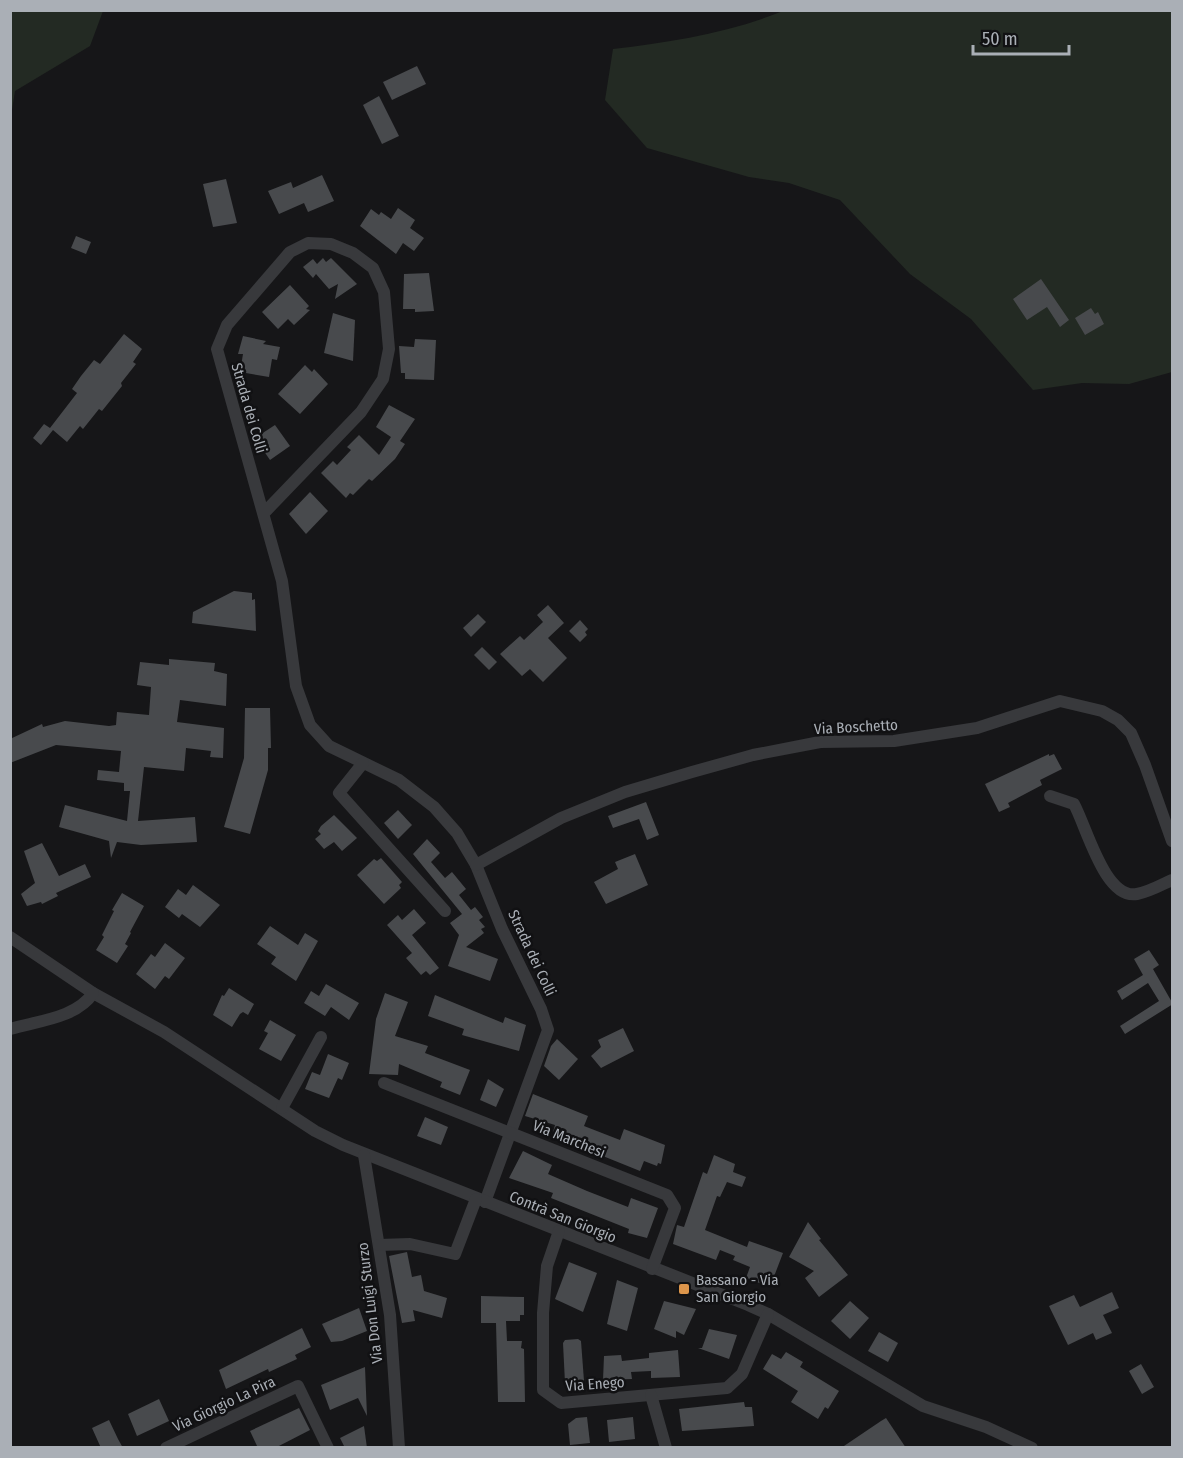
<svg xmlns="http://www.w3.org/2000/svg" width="1183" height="1458" font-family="'Fira Sans Condensed',sans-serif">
<rect width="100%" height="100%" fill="#161618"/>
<!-- green -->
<g fill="#232a23">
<polygon points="11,10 103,11 90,46 15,91 11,116"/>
<path d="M783,11H1172V372L1129,384L1082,383L1033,390L971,319L910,274L840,200L789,183L749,177L647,148L605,100L613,49C671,42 729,33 783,11Z"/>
</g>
<!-- building -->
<g fill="#484a4d">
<polygon points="417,66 426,84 392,100 383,82"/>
<polygon points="379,96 399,136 382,144 363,105"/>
<polygon points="322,175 334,201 308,212 304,203 279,214 268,191 291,182 293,188"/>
<polygon points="226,179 237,223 213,227 203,184"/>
<polygon points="398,208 415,220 410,228 424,238 414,251 403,243 396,254 360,226 371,209 379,215 381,212 391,219"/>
<polygon points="76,236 91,242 86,254 71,248"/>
<polygon points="323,258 326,262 331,258 357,284 335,299 338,284 329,289 316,274 313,278 303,267 313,259 317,264"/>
<polygon points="429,273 434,311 415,312 415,309 403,309 404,274"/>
<polygon points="1041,279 1069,320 1060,327 1047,307 1027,320 1013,299"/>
<polygon points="290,285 309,306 306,309 310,310 294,325 288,319 278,329 262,312"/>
<polygon points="1091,308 1095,314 1098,312 1104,324 1085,335 1075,318"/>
<polygon points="333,313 355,320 353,361 324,353"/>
<polygon points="124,334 142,349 133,362 136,364 121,383 122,386 102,411 99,409 83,429 80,426 67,442 53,430 41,445 33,438 44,424 50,428 77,393 72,389 81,376 94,360 100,364"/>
<polygon points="243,336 266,341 263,344 280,347 277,360 272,359 269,377 240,372 243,354 238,354"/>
<polygon points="415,339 436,340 434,380 405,379 405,373 401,373 399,346 414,347"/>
<polygon points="305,365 312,372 314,369 328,384 300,414 278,394"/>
<polygon points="389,405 415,419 400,441 405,444 395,459 372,481 369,479 353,495 350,493 346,498 321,473 333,461 337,465 351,450 347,447 359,435 379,455 391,437 376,427"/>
<polygon points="275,425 290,446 270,460 255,438"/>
<polygon points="310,492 328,511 306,534 289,514"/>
<polygon points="234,591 252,593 252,600 255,599 256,631 192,623 193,612"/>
<polygon points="548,605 564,623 548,638 567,658 543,682 530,669 522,676 500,654 520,636 524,640 543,622 537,615"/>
<polygon points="478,614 486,622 471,637 463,628"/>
<polygon points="580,620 588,629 585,632 587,635 580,642 569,631"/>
<polygon points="482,647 497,662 489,670 474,655"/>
<polygon points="169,659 215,663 214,671 227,674 226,706 180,700 177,722 224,728 223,758 210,757 211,751 186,748 184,771 144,767 138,821 195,817 197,842 141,845 117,842 111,858 109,841 59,827 65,805 127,821 130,791 124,791 124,783 97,780 98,770 119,772 121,751 56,745 10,763 10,739 42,724 43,727 65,721 109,726 116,725 117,712 149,715 151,687 137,685 140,662 169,665"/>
<polygon points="245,708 270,708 271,748 268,748 268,770 250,834 224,827 244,758"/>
<polygon points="1049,754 1049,756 1054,754 1062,769 1040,780 1042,785 1008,803 1010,807 999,812 985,784"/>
<polygon points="646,802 659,835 647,840 639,819 613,828 608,816"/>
<polygon points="398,810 412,825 398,839 384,823"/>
<polygon points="334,815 357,838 342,851 334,842 324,849 315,839 321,834 318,831 321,826"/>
<polygon points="427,839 440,853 431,862 445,878 452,872 466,889 459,895 471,910 475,907 483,917 479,920 485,927 481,929 484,933 466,947 498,959 490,981 448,966 459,935 450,923 462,914 413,854"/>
<polygon points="42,843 59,876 85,864 91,877 56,893 58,896 42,904 41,902 27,906 21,894 35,883 24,851"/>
<polygon points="635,854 648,885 606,904 594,882 618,869 615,862"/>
<polygon points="381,858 402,882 399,885 401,888 384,904 357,875 374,859 377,861"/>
<polygon points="193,885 220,905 200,927 182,914 179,918 165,907 178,889 186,895"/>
<polygon points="122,893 144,906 130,932 131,933 125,944 128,946 117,963 96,950 104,937 102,935 114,911 112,910"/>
<polygon points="414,909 426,923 412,935 439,968 430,975 426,971 421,975 406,958 412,953 387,925 398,915 402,920"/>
<polygon points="270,926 298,945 305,933 318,941 296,981 271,964 276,957 257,944"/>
<polygon points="165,943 185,958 169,979 165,976 155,989 136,974 151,954 155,957"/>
<polygon points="1149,950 1159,965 1153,969 1173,1004 1125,1034 1120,1026 1159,1001 1148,983 1122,1000 1117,991 1143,975 1134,959"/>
<polygon points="326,984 359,1003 349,1020 331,1007 325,1016 304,1003 311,991 319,996"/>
<polygon points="229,988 254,1004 248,1015 243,1012 240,1014 232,1027 213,1015 222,995 224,996"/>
<polygon points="385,993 408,1002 395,1036 428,1046 425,1053 470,1070 460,1095 440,1087 442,1082 399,1064 398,1075 369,1074 376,1019"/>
<polygon points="435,995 503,1023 505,1017 526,1025 519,1051 462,1035 464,1029 428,1016"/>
<polygon points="270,1020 296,1035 281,1061 259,1049 268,1033 264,1031"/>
<polygon points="623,1028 634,1051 601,1068 591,1056 601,1047 598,1040"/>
<polygon points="557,1039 578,1059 559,1080 544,1066 551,1046"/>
<polygon points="328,1054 349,1063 342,1080 338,1078 329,1098 305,1089 312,1072 320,1075"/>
<polygon points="488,1079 504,1089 496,1107 480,1100"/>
<polygon points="533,1094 588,1116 584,1126 620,1140 624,1129 665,1145 661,1164 658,1163 657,1166 644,1161 640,1171 588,1150 591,1143 564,1133 563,1136 553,1132 555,1125 525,1116"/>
<polygon points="425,1117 448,1127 441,1145 417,1136"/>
<polygon points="523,1151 552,1165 548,1174 587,1191 628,1207 631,1198 658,1208 647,1238 628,1233 629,1229 551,1198 553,1193 509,1178"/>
<polygon points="714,1155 735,1164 733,1172 746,1177 742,1187 727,1182 720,1197 717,1196 705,1230 747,1247 749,1241 783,1253 770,1287 746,1278 750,1267 733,1260 735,1256 720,1250 716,1260 673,1244 677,1225 684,1227 703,1172 707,1174"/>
<polygon points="808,1222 821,1239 819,1240 848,1275 819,1297 805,1278 814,1271 789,1257"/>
<polygon points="407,1252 412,1277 421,1275 424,1291 447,1298 442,1318 413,1310 415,1321 402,1323 389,1256"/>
<polygon points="569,1262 597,1273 583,1312 555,1299"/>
<polygon points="617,1280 638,1288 627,1331 607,1324"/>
<polygon points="1112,1292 1119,1308 1103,1315 1112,1333 1096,1340 1093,1333 1068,1345 1049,1306 1074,1295 1080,1307"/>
<polygon points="481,1296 524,1297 524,1315 520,1315 520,1321 506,1321 507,1341 522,1341 521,1348 524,1349 525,1402 498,1402 496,1323 481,1323"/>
<polygon points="664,1301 696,1309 684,1335 676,1331 676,1338 654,1329"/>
<polygon points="850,1301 869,1318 850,1339 831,1321"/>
<polygon points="359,1308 367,1331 342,1341 331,1342 322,1324"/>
<polygon points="302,1328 311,1347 295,1355 297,1359 269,1372 268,1369 226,1389 219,1370"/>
<polygon points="709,1329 737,1335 729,1359 698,1348 702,1348"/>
<polygon points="879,1332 898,1343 888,1362 868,1351"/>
<polygon points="578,1339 581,1341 584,1381 581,1384 568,1385 565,1383 563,1343 565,1340"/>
<polygon points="678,1350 680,1377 651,1378 651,1371 631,1372 632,1379 603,1380 604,1356 621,1355 622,1361 649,1358 649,1353"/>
<polygon points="786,1352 803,1362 800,1367 839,1391 828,1409 825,1407 818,1419 791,1402 798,1391 763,1369 772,1354 781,1359"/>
<polygon points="1141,1364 1154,1387 1142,1394 1129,1371"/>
<polygon points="365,1367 367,1416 358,1398 330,1410 321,1385"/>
<polygon points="159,1399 169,1421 137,1436 128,1414"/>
<polygon points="744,1402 745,1407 752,1407 754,1426 682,1431 679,1409"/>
<polygon points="299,1408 310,1430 275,1448 258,1448 250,1431"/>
<polygon points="587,1417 590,1443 570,1445 568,1424 576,1418"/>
<polygon points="633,1417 635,1439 609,1442 607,1420"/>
<polygon points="886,1418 906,1448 841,1448 881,1421"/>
<polygon points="109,1420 118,1439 123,1448 101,1448 92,1428"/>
<polygon points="364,1426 367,1448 345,1448 340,1438"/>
</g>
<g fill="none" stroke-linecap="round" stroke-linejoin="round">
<!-- minor -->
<g stroke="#38393c" stroke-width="12">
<polyline points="264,513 361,412 383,379 389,349 384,292 373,268 353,253 331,244 308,243 290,252 227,325 217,349 282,581 296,686 310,725 329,746 399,780 434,807 457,833 476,865 502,929 541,1009 548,1030 485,1202"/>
<polyline points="363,763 339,793 445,911"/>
<path d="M1050,796L1074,804C1087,828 1105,900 1137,894C1149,892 1161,885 1172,880"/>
<polyline points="476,865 561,818 625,792 692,772 753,755 820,742 894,741 977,728 1060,701 1102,711 1118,720 1131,733 1145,765 1172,841"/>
<polyline points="10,937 93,993 164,1032 315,1131 343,1145 748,1305 768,1314 923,1406 986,1427 1032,1448"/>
<path d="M10,1029C37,1021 77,1018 93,993"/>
<polyline points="384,1083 667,1195 675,1208 652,1269"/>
<polyline points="282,1108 321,1037"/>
<polyline points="364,1155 390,1315 399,1448"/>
<polyline points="559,1231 547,1266 543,1313 543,1390 561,1403 727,1388 742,1374 768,1314"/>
<polyline points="379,1245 410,1244 455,1254 476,1199"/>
<polyline points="651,1395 666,1448"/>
<polyline points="166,1448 298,1386 328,1448"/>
</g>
</g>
<!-- markers -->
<rect fill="#dc954b" stroke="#111113" stroke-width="2" x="678" y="1283" width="12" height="12" rx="3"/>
<g text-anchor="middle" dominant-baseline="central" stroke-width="5" stroke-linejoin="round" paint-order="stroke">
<!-- street labels -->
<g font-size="15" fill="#aaafb6" stroke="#111113">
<text transform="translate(249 408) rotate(74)">Strada dei Colli</text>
<text transform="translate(856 727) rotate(-3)">Via Boschetto</text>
<text transform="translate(532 953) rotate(65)">Strada dei Colli</text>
<text transform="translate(569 1139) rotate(22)">Via Marchesi</text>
<text transform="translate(563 1217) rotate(22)">Contrà San Giorgio</text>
<text transform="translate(370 1303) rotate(-97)">Via Don Luigi Sturzo</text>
<text transform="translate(595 1384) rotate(-4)">Via Enego</text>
<text transform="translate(224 1404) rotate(-25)">Via Giorgio La Pira</text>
</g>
<!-- poi labels -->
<g font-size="15" fill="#aaafb6" stroke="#111113" text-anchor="start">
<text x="696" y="1280">Bassano - Via<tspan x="696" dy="17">San Giorgio</tspan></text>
</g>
</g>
<!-- border -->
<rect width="1183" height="1458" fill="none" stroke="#aaafb6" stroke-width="24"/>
<!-- scale -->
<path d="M973 45v9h96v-9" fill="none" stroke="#aaafb6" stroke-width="3"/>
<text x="982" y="45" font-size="18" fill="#aaafb6" stroke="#111113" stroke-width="4.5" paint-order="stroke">50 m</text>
</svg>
